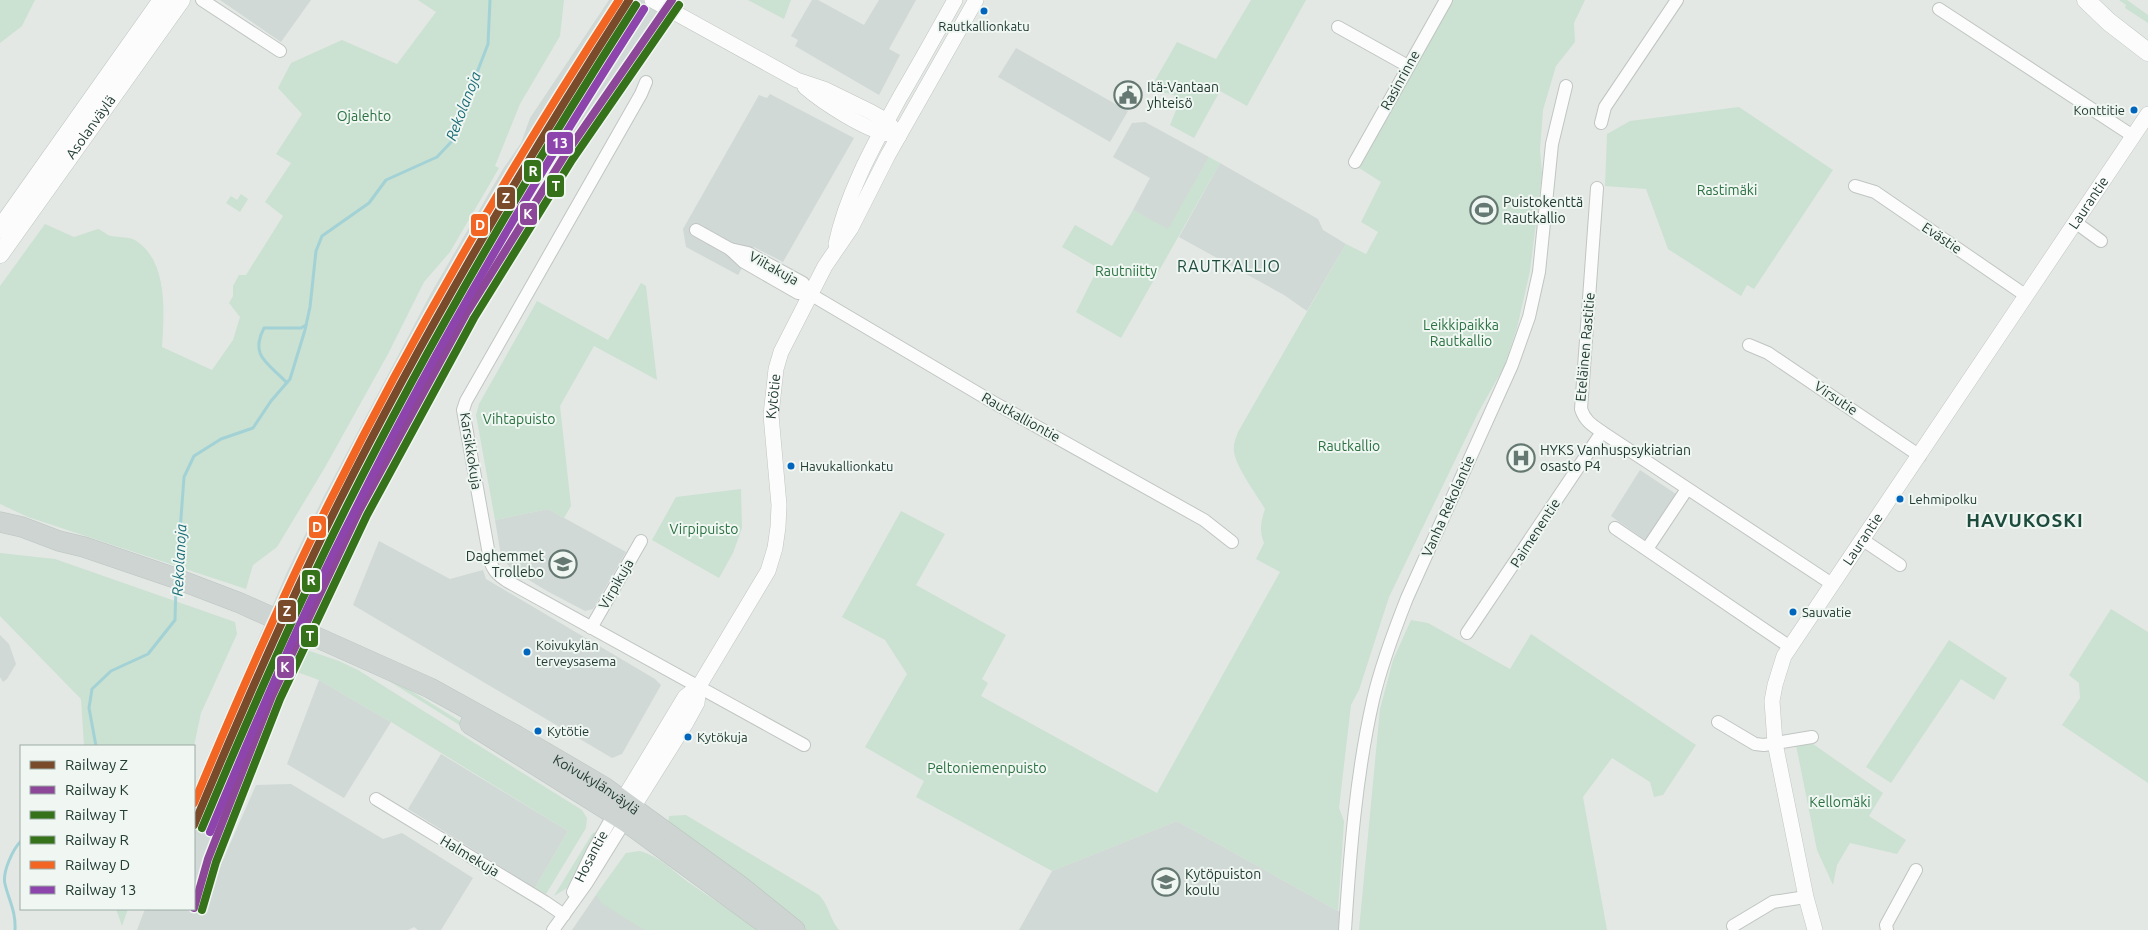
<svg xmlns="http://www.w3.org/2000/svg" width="2148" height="930" font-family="Ubuntu,sans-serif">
<rect width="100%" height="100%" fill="#e3e8e5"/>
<!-- built -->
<g fill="#d0d9d5">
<polygon points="220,0 311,0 281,42"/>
<polygon points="609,0 678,0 555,185 440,385 338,579 280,701 239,801 218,871 256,785 291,784 383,839 402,833 473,878 441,930 418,930 414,927 408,930 137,930 145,909 194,909 194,788 287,572 323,498 430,295 503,169 521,143 530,118"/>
<polygon points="812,0 818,0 864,25 879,0 916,0 889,49 900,55 879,95 795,46 798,40 791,36"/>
<polygon points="1016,48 1128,111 1110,142 998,77"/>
<polygon points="770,94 854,138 783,262 754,247 738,275 686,247 683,229 759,95 767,98"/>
<polygon points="1145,122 1209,157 1168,230 1133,210 1150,178 1113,157 1132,123"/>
<polygon points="1220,163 1318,219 1323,230 1346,244 1307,311 1284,295 1179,237"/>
<polygon points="1640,470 1676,494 1645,540 1611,516"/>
<polygon points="548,509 626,552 593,609 585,611 547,591 511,569 504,559 500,550 495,520"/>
<polygon points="379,541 450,579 483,570 486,579 655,679 661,685 622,754 612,758 353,605"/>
<polygon points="0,635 9,644 16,664 7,679 3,682 0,677"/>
<polygon points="319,680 391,722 344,798 287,764"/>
<polygon points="441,754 568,831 535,888 408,809"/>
<polygon points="1177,821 1338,911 1344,912 1342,930 1019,930 1052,871"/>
<polygon points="596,895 652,930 572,930"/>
</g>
<!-- green -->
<g fill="#cbe1d1">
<polygon points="0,0 35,0 22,26 0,43"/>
<path d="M418,0H564L560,36L520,104L495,166L499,168L450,252L424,282L388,354L324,469L277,547L253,565L246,589L28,517L0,504V286L45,224L74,237L98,229C101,230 105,233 108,235C116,238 127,236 135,240C169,261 164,314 162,347L212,370L233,340L240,317L229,303L233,296V286L239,275H246L283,216L265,202L291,163L276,154L302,114L278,88L291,63L342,40L397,64L436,12Z"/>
<polygon points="748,0 791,0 784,19"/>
<polygon points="1251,0 1306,0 1247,106 1220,91 1194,138 1170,125 1176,110 1174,95 1150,89 1177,42 1216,59"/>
<path d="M1450,0H1585L1574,23L1575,42L1556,66L1543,110L1540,150L1542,174L1530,271L1517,328L1504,367L1478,413L1389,597L1359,690L1351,705L1339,808L1344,821L1338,911L1177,821L1052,871L916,797L924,781L865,747L907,674L885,640L842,617L901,511L945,534L916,585L1006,635L982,679L988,683L981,696L1157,793L1280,572L1256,559L1264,543C1259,530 1261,521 1265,509C1257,495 1235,466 1234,451C1233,444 1236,438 1238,432L1346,244L1366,254L1378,232L1361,222L1381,182L1356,166Z"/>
<polygon points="2119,0 2127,0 2148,15 2148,23 2125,8 2126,5"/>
<polygon points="1739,107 1833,170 1754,289 1747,285 1741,296 1668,249 1646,189 1605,186 1607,134 1630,121"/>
<polygon points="1209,157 1220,163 1121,338 1076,312 1098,268 1062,247 1075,225 1112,246 1133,210 1168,229"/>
<polygon points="241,194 248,199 240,212 226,203 231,196 237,200"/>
<polygon points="641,283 646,286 657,380 594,346 560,406 571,506 564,518 548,509 495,520 476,415 479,404 537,301 608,340"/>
<polygon points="741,489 742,528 733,553 719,578 652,540 676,497"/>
<polygon points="0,553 55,559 235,622 237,634 201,713 194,746 84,746 81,699 0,616"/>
<polygon points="2111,609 2148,632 2148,783 2062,725 2080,698 2079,683 2069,675"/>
<polygon points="1411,620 1428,623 1510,669 1531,634 1696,745 1663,795 1654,797 1650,782 1612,758 1583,797 1607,930 1359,930 1380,709 1393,660"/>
<polygon points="1949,640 2007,678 1994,700 1961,679 1891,783 1866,767"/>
<polygon points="304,649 339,661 358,670 582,810 587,818 586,828 546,894 535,888 568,831 391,722 319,680 294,671"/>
<polygon points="381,676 390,678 585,798 523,765"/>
<polygon points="1813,744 1883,793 1869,816 1906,840 1897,854 1850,843 1837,865 1833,885 1817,850 1796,745"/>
<path d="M686,815L819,895C829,905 830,920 839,930H805L668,824L669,816Z"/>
<polygon points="595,832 598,833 567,888 554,896 592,834"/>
<path d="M640,851C660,857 672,870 688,882C712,899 737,915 763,930H644L601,903L596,895L600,889L626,853Z"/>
<polygon points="116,909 128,909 122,926"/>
</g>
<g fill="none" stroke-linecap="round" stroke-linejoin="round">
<!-- stream -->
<g stroke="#a3d2d6" stroke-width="3">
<path d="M287,383C269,363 249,357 264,328H301L306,325"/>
<polyline points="177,572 184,477 194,456 221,439 253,428 271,401 290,379 305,330 310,307 316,251 322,236 369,203 386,180 437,157 453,140 463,100 478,70 488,44 490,0"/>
<polyline points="96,746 89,708 92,689 111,671 148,654 175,620 176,585"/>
<path d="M15,930C16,911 9,901 5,884C2,872 13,849 21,841"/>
</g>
<!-- minor casing -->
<g stroke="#c0c5c2" stroke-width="14">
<g id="minor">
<polyline points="202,0 280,51"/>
<polyline points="1939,9 2133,136"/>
<polyline points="1338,27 1408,66"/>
<path d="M646,82L641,94L466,401L463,410L490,560C493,571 498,575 507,581L804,745"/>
<polyline points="1601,123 1605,107 1677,0"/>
<polyline points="1355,162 1446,0"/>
<polyline points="1855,186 1875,192 2025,295"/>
<path d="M1597,188L1581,409C1585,421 1592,425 1602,432L1832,584"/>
<polyline points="2075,222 2101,241"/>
<polyline points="696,230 730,249 744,262 777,281 798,293 810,294 991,401 1204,520 1232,542"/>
<polyline points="730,249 748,253 803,283 810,294"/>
<polyline points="1749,345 1768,353 1920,456"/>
<polyline points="1615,528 1790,647"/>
<polyline points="1863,540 1900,565"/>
<polyline points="1647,549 1687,489"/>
<polyline points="591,628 641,541"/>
<polyline points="1467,633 1602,432"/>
<polyline points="1718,722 1755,744 1764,745 1812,737"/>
<polyline points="376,799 545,902 564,915"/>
<path id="s1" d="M573,892L593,851L614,814"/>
<polyline points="1733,926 1773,902 1806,897"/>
<polyline points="553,930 586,884 625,821"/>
<path d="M1345,930C1350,853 1356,775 1373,700C1381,665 1394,631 1407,598L1512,365L1529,317L1539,272L1552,144L1566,86"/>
<polyline points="1887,930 1886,925 1916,870"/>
</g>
</g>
<!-- tertiary casing -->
<g stroke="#c0c5c2" stroke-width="16">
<g id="tertiary">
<polyline points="652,0 797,80 824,89 871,112 887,121 899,136"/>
<path d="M805,87C822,102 867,131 889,134"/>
<path d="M836,244C847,192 875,143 900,97C919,65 937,32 955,0"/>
<path id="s2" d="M618,808L685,697L699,686L768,571L775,548L778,527L779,505L771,415L776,369L781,352L825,266L851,228L888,155L976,0"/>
<polyline points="627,817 686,723 697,703 699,686"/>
<path id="s3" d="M1815,930L1806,897L1775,743L1772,701L1775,685L1784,656L2148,114"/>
</g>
</g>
<!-- secondary casing -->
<g stroke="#bec6c2" stroke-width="19">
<g id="secondary">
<polyline points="2086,0 2109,22 2148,52"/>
<polyline points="0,229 162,0"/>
<path id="s4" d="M0,254L181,0"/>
</g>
</g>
<!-- primary casing -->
<g stroke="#bcc5c1" stroke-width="21">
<g id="primary">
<path id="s5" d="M0,522L22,527L59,541L84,547L172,577L240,603L430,688L517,736L604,787L739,885L795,930"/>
<polyline points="470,724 625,821 774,930"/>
</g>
</g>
<!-- minor -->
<use href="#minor" stroke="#fbfcfb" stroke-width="12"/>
<!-- tertiary -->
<use href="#tertiary" stroke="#fbfcfb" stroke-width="15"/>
<!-- secondary -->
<use href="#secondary" stroke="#fbfcfb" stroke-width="18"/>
<!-- primary -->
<use href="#primary" stroke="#cdd4d1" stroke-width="20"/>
<!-- rail-1 casing -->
<g stroke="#f0f7f3" stroke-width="11">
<path id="rail-1" d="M194,825C239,717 286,609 338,504C425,330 524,163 629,0"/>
</g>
<!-- rail-2 casing -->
<g stroke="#f0f7f3" stroke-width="11">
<polyline id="rail-2" points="194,908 208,859 272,696 359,511 466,314 565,155 672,0"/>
</g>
<!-- rail-3 casing -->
<g stroke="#f0f7f3" stroke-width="11">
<polyline id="rail-3" points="202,910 216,862 280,699 367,515 474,318 572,160 679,5"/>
</g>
<!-- rail-4 casing -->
<g stroke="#f0f7f3" stroke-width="11">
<path id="rail-4" d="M202,828C247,720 294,613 346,508C433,334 531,168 636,5"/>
</g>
<!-- rail-5 casing -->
<g stroke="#f0f7f3" stroke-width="11">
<path id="rail-5" d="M194,803C237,700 281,598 331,499C417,327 514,161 619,0"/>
</g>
<!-- rail-6 casing -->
<g stroke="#f0f7f3" stroke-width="11">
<path id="rail-6" d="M210,832C255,724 301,616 354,512C440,338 539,172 644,9"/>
</g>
<!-- rail-1 -->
<use href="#rail-1" stroke="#7a4b2a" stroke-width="8"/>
<!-- rail-2 -->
<use href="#rail-2" stroke="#8c4799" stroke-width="8"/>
<!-- rail-3 -->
<use href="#rail-3" stroke="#357219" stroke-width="8"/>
<!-- rail-4 -->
<use href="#rail-4" stroke="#357219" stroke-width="8"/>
<!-- rail-5 -->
<use href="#rail-5" stroke="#f26522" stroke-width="8"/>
<!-- rail-6 -->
<use href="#rail-6" stroke="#8e44ad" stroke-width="8"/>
</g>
<!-- icons -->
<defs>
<g id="civic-ring" transform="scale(1.4375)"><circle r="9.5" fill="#f0f7f3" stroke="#657871" stroke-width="1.5"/><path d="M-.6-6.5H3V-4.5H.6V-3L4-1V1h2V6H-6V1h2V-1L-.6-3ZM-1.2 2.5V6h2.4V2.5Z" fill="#657871"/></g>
<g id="stadium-ring" transform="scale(1.4375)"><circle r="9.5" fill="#f0f7f3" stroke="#657871" stroke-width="1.5"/><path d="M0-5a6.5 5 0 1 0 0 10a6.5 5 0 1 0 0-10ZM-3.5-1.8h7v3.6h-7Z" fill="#657871"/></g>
<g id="hospital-ring" transform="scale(1.4375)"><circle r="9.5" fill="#f0f7f3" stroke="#657871" stroke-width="1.5"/><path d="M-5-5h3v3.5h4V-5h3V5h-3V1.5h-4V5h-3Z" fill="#657871"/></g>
<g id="school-ring" transform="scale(1.4375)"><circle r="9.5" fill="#f0f7f3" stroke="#657871" stroke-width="1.5"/><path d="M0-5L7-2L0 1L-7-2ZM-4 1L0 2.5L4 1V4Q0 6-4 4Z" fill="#657871"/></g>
</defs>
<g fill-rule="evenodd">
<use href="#civic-ring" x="1128" y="95"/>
<use href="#stadium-ring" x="1484" y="210"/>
<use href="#hospital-ring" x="1521" y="458"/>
<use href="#school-ring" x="563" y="564"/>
<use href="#school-ring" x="1166" y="882"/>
</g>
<!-- markers -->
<g fill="#0065bd" stroke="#f0f7f3" stroke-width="2">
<circle cx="984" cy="11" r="4.5"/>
<circle cx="2134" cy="110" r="4.5"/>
<circle cx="791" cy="466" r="4.5"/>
<circle cx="1900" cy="499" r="4.5"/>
<circle cx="1793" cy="612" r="4.5"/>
<circle cx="527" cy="652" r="4.5"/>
<circle cx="538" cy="731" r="4.5"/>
<circle cx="688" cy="737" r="4.5"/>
</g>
<g text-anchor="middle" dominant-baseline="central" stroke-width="4" stroke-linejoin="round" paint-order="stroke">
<!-- bus labels -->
<g font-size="13" fill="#213b32" stroke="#f0f7f3" text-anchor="start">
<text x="984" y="26" text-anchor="middle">Rautkallionkatu</text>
<text x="2125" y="110" text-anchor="end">Konttitie</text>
<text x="800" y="466">Havukallionkatu</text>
<text x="1909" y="499">Lehmipolku</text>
<text x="1802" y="612">Sauvatie</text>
<text x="536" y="645">Koivukylän<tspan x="536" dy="16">terveysasema</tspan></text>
<text x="547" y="731">Kytötie</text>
<text x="697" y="737">Kytökuja</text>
</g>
<!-- street labels -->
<g font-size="14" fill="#213b32" stroke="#f0f7f3">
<text transform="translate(1400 80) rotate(-61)">Rasinrinne</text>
<text stroke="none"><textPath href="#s4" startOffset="156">Asolanväylä</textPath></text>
<text stroke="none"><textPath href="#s3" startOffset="826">Laurantie</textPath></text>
<text transform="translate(1942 238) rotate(34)">Evästie</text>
<text transform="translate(774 268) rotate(29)">Viitakuja</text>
<text transform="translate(1585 347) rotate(-85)">Eteläinen Rastitie</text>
<text stroke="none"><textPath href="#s2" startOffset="458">Kytötie</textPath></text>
<text transform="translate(1836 398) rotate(34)">Virsutie</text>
<text transform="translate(1021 417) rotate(29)">Rautkalliontie</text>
<text transform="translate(471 451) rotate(81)">Karsikkokuja</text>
<text transform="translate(1448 506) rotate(-66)">Vanha Rekolantie</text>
<text transform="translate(1535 533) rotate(-57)">Paimenentie</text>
<text stroke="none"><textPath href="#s3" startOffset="421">Laurantie</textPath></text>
<text transform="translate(616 584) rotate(-60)">Virpikuja</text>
<text stroke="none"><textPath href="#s5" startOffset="654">Koivukylänväylä</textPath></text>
<text transform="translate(470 856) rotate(31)">Halmekuja</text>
<text stroke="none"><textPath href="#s1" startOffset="40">Hosantie</textPath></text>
</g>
<!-- poi labels -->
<g font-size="14" fill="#213b32" stroke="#f0f7f3" text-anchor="start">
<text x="1147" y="87">Itä-Vantaan<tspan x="1147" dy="16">yhteisö</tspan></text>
<text x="1503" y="202">Puistokenttä<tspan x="1503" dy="16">Rautkallio</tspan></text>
<text x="1540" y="450">HYKS Vanhuspsykiatrian<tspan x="1540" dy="16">osasto P4</tspan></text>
<text x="544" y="556" text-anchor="end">Daghemmet<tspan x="544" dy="16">Trollebo</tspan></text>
<text x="1185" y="874">Kytöpuiston<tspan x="1185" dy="16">koulu</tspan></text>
</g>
<!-- park labels -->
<g font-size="14" fill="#2b7142" stroke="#f0f7f3">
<text x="364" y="116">Ojalehto</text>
<text x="1727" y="190">Rastimäki</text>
<text x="1126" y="271">Rautniitty</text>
<text x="1461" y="325">Leikkipaikka<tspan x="1461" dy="16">Rautkallio</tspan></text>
<text x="519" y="419">Vihtapuisto</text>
<text x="1349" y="446">Rautkallio</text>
<text x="704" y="529">Virpipuisto</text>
<text x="987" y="768">Peltoniemenpuisto</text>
<text x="1840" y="802">Kellomäki</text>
</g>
<!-- water labels -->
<g font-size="15" font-style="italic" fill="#1b6c76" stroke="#f0f7f3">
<text transform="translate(463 106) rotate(-69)">Rekolanoja</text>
<text transform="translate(179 560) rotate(-87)">Rekolanoja</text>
</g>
<!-- quarter labels -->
<g font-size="16" letter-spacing="1" fill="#1d4c3e" stroke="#f0f7f3">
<text x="1229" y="266">RAUTKALLIO</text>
</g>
<!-- district labels -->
<g font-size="19" font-weight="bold" letter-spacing="1" fill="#1d4c3e" stroke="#f0f7f3">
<text x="2025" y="520">HAVUKOSKI</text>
</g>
</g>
<g stroke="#f0f7f3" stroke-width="2">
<rect x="546" y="131" width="28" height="24" rx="5" fill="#8e44ad"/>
<rect x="523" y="159" width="19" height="24" rx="5" fill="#357219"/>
<rect x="546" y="174" width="19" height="24" rx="5" fill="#357219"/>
<rect x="496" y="186" width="20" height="24" rx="5" fill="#7a4b2a"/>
<rect x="519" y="202" width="19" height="24" rx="5" fill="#8c4799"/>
<rect x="470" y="213" width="19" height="24" rx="5" fill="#f26522"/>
<rect x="308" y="515" width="19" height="24" rx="5" fill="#f26522"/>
<rect x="301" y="569" width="20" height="24" rx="5" fill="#357219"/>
<rect x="277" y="599" width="20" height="24" rx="5" fill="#7a4b2a"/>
<rect x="300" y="624" width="19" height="24" rx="5" fill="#357219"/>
<rect x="276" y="655" width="19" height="24" rx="5" fill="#8c4799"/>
</g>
<g font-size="14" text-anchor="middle" font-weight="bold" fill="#fff">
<text x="560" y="148">13</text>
<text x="533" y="176">R</text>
<text x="556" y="191">T</text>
<text x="506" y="203">Z</text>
<text x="528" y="219">K</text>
<text x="480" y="230">D</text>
<text x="317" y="532">D</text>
<text x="311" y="585">R</text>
<text x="287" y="616">Z</text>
<text x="310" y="641">T</text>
<text x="285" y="672">K</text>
</g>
<!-- legend -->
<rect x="20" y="745" width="175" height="165" fill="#f0f7f3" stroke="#9daca6"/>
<rect x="30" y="761" width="25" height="8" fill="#7a4b2a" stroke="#9daca6"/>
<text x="65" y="770" font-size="15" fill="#213b32">Railway Z</text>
<rect x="30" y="786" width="25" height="8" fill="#8c4799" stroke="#9daca6"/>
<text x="65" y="795" font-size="15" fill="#213b32">Railway K</text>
<rect x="30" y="811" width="25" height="8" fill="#357219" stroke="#9daca6"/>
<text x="65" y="820" font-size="15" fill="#213b32">Railway T</text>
<rect x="30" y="836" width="25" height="8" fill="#357219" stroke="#9daca6"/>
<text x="65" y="845" font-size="15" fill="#213b32">Railway R</text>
<rect x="30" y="861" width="25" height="8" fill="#f26522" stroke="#9daca6"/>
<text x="65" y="870" font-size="15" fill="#213b32">Railway D</text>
<rect x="30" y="886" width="25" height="8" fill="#8e44ad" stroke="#9daca6"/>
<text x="65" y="895" font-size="15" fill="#213b32">Railway 13</text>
</svg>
